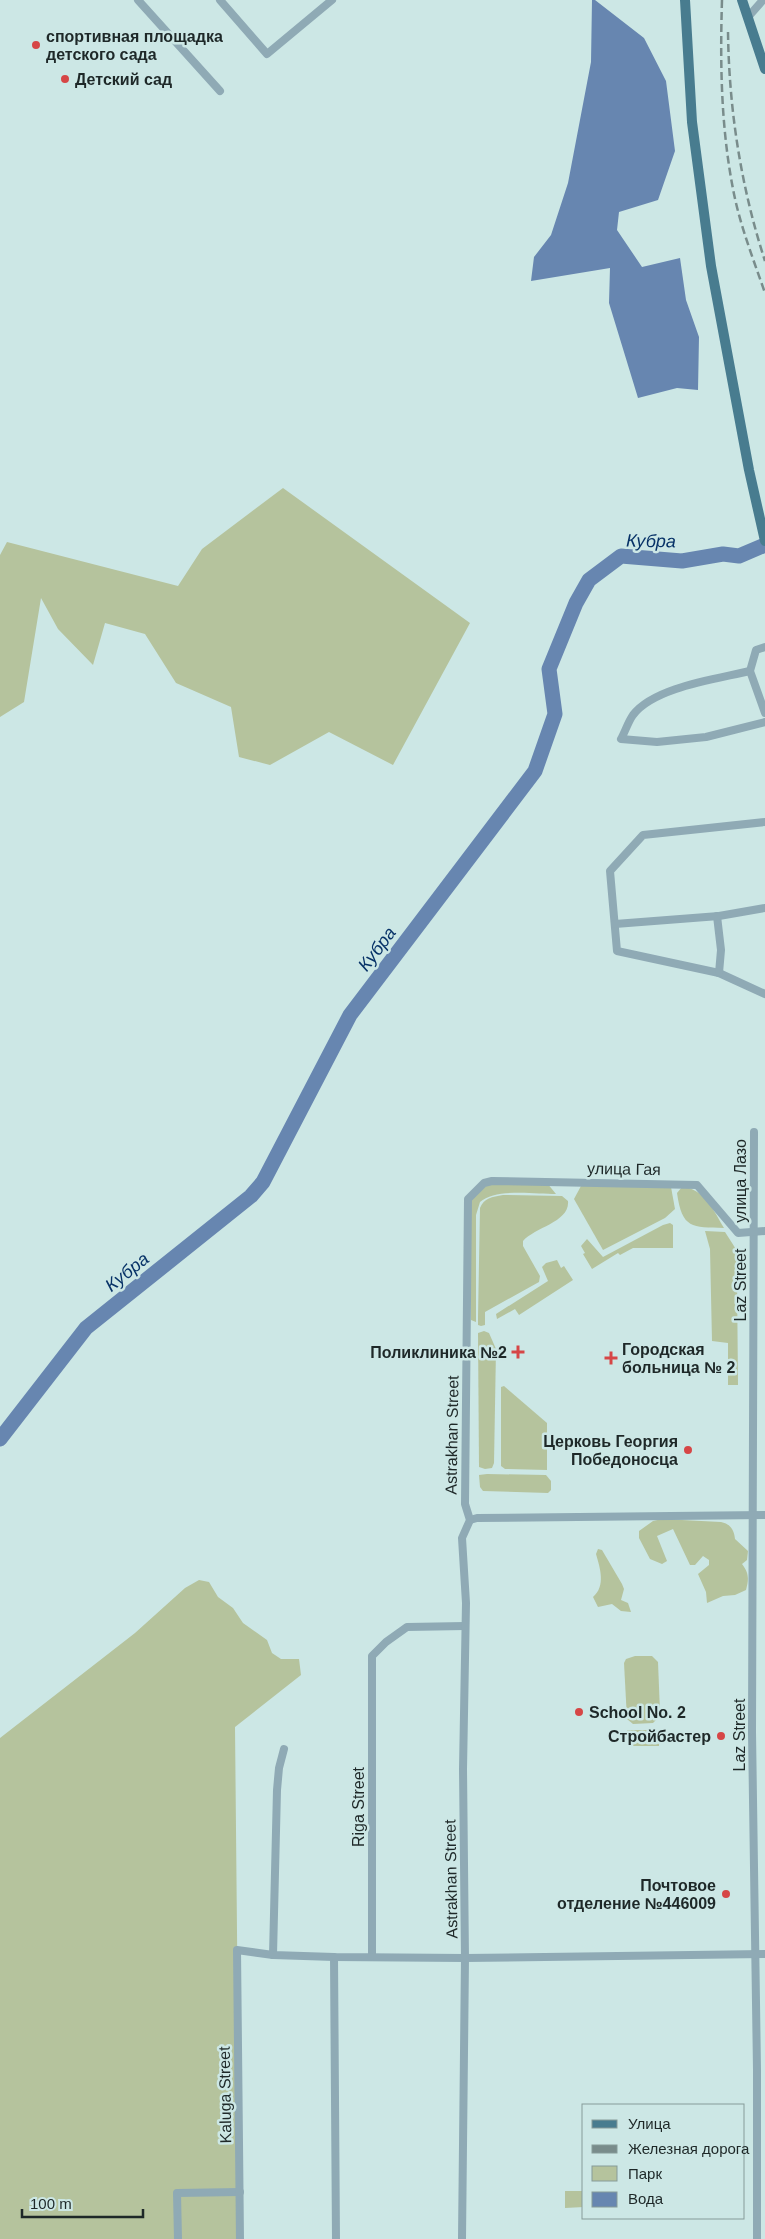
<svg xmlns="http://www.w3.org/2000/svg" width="765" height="2239" font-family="Arial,sans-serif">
<rect width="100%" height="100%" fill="#cce7e5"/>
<!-- green -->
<g fill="#b5c39d">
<polygon points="283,488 470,623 393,765 329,732 270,765 239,757 231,707 176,683 145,634 105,623 93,665 58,629 41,598 24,702 0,717 0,555 7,542 178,586 202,549"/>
<path d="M547,1183L556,1194C535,1194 496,1188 480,1202L476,1215V1322L471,1320L470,1201L487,1184Z"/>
<polygon points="581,1186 671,1187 675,1209 665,1218 603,1250 574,1199"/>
<path d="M682,1187C704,1188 714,1211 724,1228C692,1227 682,1229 677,1193Z"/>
<path d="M503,1195L562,1196L568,1201C570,1222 535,1227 523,1241V1246L540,1276L539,1282L485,1312V1325L481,1326L478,1325V1317L480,1208C484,1198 492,1197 503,1195Z"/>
<polygon points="670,1223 673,1225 673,1248 633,1248 620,1255 618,1253 592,1269 583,1254 585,1253 581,1246 587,1239 603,1257 663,1225"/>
<polygon points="705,1231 725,1232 748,1268 737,1277 738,1385 728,1385 728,1343 712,1341 710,1249"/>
<polygon points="557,1260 561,1268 564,1266 573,1280 519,1315 515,1309 497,1319 496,1314 548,1281 542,1267 546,1263"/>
<polygon points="484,1331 489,1333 496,1349 494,1463 492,1468 485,1469 479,1467 478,1333"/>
<polygon points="504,1386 547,1423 547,1470 505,1469 501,1466 501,1387"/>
<polygon points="487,1474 546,1475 551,1481 551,1490 548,1493 483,1491 480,1487 479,1475"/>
<path d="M662,1519L721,1522C730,1524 734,1529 735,1539L748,1551L747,1560L742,1564C749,1573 749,1579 746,1590L735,1595L723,1596L707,1603L706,1592L698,1574L709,1565V1560L703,1556L695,1565H690L673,1529L657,1536L667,1561L662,1564L650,1559L639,1538V1531L653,1521Z"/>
<path d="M598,1549L602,1550L622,1584L624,1589L621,1600L628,1603L631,1612L621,1611L612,1604L598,1607L593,1597C606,1586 600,1568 596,1554Z"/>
<polygon points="199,1580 209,1582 218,1597 233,1608 243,1623 267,1640 272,1653 281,1659 299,1659 301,1675 235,1727 240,2239 0,2239 0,1738 135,1633 185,1588"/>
<polygon points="635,1656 652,1656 658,1662 660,1712 659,1717 653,1723 633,1724 627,1719 624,1663 626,1659"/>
<rect x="627" y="1730" width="32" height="16"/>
<polygon points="565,2191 584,2191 584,2207 565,2208"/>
</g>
<!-- water -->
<polygon fill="#6786b0" points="592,0 595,0 644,38 666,81 675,151 658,200 619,212 617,230 642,267 680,258 686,300 699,337 698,390 677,388 638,398 609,303 610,268 531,281 534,257 551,235 568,183 591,62"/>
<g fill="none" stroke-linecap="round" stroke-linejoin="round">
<!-- river -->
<polyline stroke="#6786b0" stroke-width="15" points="0,1439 86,1328 251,1196 263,1182 350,1015 535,771 555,714 549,669 576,603 589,580 621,556 682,561 723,554 739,556 765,545"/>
<!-- minor -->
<g stroke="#8faab5" stroke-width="8">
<polyline points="138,0 220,91"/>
<polyline points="220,0 267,54 332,0"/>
<polyline points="748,17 763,0"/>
<polyline points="765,647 756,650 750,671 765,713"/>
<path d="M750,671C717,679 654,687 633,715C628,722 625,732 621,739L657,742L706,737L765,722"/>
<polyline points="765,822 643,835 610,871 617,951 719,973 765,994"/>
<polyline points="717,916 721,950 719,973"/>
<polyline points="615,924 719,916 765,908"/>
<polyline points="754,1132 752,1732 757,2070 757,2239"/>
<polyline points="470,1520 477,1518 765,1515"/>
<polyline points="273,1955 277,1790 279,1768 284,1749"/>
<polyline points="372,1955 372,1656 386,1642 407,1627 465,1626"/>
<polyline points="334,1957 336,2239"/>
<polyline points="178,2239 177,2193 240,2192"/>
<polyline points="240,2239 237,1950 273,1955 334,1957 465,1958 765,1954"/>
<polyline points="462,2239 465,1958 463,1769 466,1603 462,1538 470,1520 465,1504 468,1199 484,1183 492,1181 697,1185 738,1233 765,1231"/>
</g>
<!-- major -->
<g stroke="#487c8f" stroke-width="10">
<polyline points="685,0 692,122 711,266 749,470 765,541"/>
<polyline points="742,0 765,69"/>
</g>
<!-- rail -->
<g stroke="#798c8b" stroke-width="2.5" stroke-dasharray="8 4" stroke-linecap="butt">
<path d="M722,0C720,65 721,130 734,194C741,228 754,261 765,293"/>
<path d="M728,32C729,110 741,187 765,261"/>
</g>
</g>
<!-- markers -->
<g fill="#d64646" stroke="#cce7e5" stroke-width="2">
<circle cx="36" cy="45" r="5"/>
<circle cx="65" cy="79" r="5"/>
<path d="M515.5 1344.5h5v5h5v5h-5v5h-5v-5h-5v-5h5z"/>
<path d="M608.5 1350.5h5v5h5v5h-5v5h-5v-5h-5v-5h5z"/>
<circle cx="688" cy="1450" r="5"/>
<circle cx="579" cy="1712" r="5"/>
<circle cx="721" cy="1736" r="5"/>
<circle cx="726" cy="1894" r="5"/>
</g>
<g text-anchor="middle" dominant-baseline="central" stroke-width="5" stroke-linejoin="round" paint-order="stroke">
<!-- poi labels -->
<g font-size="16" font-weight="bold" fill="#1e2828" stroke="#cce7e5" text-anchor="start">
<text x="46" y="36">спортивная площадка<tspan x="46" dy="18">детского сада</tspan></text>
<text x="75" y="79">Детский сад</text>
<text x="622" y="1349">Городская<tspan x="622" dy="18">больница № 2</tspan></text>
<text x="507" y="1352" text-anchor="end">Поликлиника №2</text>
<text x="678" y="1441" text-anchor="end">Церковь Георгия<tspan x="678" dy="18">Победоносца</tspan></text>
<text x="589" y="1712">School No. 2</text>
<text x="711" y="1736" text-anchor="end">Стройбастер</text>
<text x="716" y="1885" text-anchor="end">Почтовое<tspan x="716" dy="18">отделение №446009</tspan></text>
</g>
<!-- street labels -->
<g font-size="16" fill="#1e2828" stroke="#cce7e5">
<text transform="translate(624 1169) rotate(1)">улица Гая</text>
<text transform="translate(740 1181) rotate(-90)">улица Лазо</text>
<text transform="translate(740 1285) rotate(-90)">Laz Street</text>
<text transform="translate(452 1435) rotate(-89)">Astrakhan Street</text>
<text transform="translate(739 1735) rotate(-90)">Laz Street</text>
<text transform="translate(358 1807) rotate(-90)">Riga Street</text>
<text transform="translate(451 1879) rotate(-91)">Astrakhan Street</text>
<text transform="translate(225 2095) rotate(-91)">Kaluga Street</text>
</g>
<!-- water labels -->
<g font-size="18" font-style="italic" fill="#073267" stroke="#cce7e5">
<text transform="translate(651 541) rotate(1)">Кубра</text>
<text transform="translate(377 949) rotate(-53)">Кубра</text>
<text transform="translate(127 1272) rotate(-39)">Кубра</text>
</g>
</g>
<!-- legend -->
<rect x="582" y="2104" width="162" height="115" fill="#cce7e5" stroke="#869b99"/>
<rect x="592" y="2120" width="25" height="8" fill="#487c8f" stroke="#869b99"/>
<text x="628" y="2129" font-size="15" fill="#1e2828">Улица</text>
<rect x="592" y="2145" width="25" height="8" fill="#798c8b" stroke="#869b99"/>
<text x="628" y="2154" font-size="15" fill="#1e2828">Железная дорога</text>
<rect x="592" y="2166" width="25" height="15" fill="#b5c39d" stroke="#869b99"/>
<text x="628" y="2179" font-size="15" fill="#1e2828">Парк</text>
<rect x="592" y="2192" width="25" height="15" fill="#6786b0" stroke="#869b99"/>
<text x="628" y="2204" font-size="15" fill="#1e2828">Вода</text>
<!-- scale -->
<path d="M22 2209v8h121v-8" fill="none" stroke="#1e2828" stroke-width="2.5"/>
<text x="30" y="2209" font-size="15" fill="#1e2828" stroke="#cce7e5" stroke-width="4" paint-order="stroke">100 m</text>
</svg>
